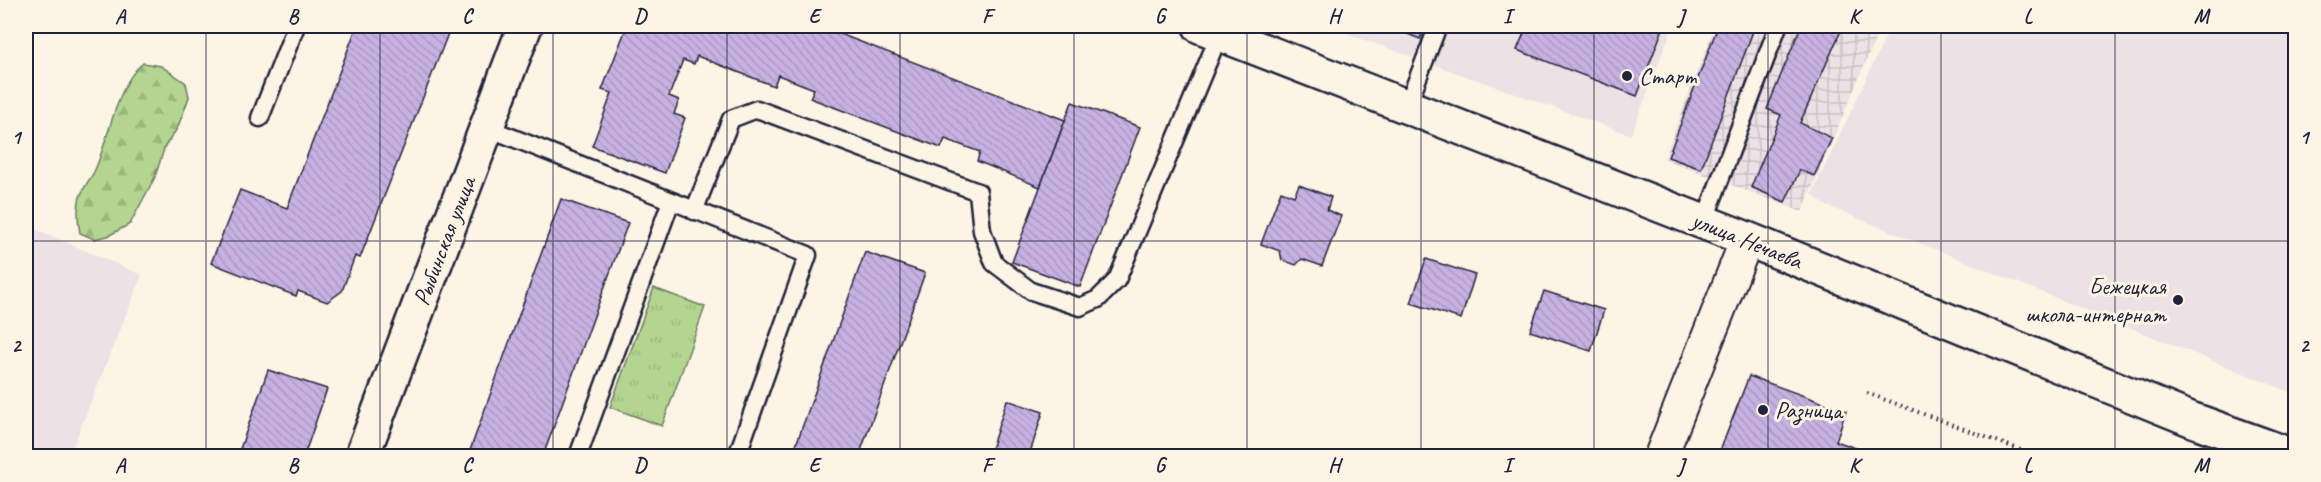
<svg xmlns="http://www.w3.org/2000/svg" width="2321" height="482" font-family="Caveat,sans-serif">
<defs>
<pattern id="industrial-grid" width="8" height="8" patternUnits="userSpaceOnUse" patternTransform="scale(1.5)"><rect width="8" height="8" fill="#ece1e4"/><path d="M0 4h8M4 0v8" fill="none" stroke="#cac1c4"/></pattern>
<pattern id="forest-firs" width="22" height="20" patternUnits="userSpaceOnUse" patternTransform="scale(1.5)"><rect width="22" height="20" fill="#b4d58f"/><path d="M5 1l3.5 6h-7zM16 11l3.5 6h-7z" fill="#9ab77c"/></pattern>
<pattern id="park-tufts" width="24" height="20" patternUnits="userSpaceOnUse" patternTransform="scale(1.5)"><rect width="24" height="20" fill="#b4d58f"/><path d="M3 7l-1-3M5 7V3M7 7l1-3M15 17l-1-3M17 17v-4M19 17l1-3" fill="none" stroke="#9ab77c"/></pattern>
<pattern id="building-back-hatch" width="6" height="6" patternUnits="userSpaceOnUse" patternTransform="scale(1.5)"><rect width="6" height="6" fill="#c7b1e1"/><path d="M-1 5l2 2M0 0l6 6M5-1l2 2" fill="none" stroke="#ab98c2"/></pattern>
</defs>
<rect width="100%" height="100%" fill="#fcf5e5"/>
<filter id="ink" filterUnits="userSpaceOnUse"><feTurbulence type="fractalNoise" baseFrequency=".0167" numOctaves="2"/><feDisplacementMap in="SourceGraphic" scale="12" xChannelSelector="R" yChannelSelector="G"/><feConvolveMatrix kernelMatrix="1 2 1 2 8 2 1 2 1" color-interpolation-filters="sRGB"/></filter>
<g filter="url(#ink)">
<!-- built -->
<g fill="#ece1e4">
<polygon points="1326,26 1673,26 1631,135"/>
<polygon points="1891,26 2295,26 2295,394 1825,205 1812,194"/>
<polygon points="26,225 142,275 69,456 26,456"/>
</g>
<!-- industrial -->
<polygon fill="url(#industrial-grid)" points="1715,26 1881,26 1802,212 1664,159"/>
<!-- forest -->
<path fill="url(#forest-firs)" stroke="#6b7c65" stroke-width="1.5" d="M143,63L161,66L186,83L189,97L184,111L177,129L165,146L155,177L130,224L108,236L94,239L80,233C78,222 77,212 79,201C81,190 89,181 94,172C109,140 116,84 143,63Z"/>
<!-- park -->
<polygon fill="url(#park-tufts)" stroke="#6b7c65" stroke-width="1.5" points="654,288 705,307 662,426 610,407"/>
<!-- building -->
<g fill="url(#building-back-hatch)" stroke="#22223b" stroke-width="1.5">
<polygon points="357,26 451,26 360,258 355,256 342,291 327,302 298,291 296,296 211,263 240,190 287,208"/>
<polygon points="627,26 819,26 1065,120 1040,187 977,161 980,152 945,139 941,148 810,98 814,89 778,75 774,86 697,56 694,64 683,60 669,96 679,100 674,114 685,118 665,173 592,146 612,93 602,90"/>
<polygon points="1395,26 1425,26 1420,39 1393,28"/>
<polygon points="1527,26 1664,26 1637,96 1517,50"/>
<polygon points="1718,26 1755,26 1701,169 1668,157"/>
<polygon points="1801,26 1843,26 1800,123 1832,138 1814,176 1800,170 1785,202 1751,187 1781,115 1767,109"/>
<polygon points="1072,102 1140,127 1080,287 1012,262"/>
<polygon points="1299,185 1331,197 1327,210 1341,216 1322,266 1302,259 1296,265 1282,260 1280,251 1261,244 1281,191 1294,196"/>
<polygon points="561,199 628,223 543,456 468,456"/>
<polygon points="865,252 925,273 859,456 792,456"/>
<polygon points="1426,259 1475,275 1461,319 1411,303"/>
<polygon points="1544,291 1604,310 1591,351 1530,331"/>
<polygon points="268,370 327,389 304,456 263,456 240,449"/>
<polygon points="1749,376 1846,411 1836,441 1864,451 1862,456 1718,456"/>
<polygon points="1007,400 1043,412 1029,456 1004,456 990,452"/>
</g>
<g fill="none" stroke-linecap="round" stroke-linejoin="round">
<!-- lane casing -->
<g stroke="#22223b" stroke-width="21">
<g id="lane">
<polyline points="1407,106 1438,26"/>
<polyline points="260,118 296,26"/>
<polyline points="488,128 808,255 737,456"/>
<polyline points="694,211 731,119 757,109 978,192 982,231 994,263 1031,291 1080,307 1098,299 1117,280 1220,33"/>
<polyline points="1704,222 1778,26"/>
<polyline points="578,456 671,201"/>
</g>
</g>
<!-- street casing -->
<g stroke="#22223b" stroke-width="36">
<polyline id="street" points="1661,456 1747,239"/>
</g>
<!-- secondary casing -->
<g stroke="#22223b" stroke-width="38">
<g id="secondary">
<polyline points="1200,26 1747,239 2193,420 2293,456"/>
<polyline points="362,456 525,26"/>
</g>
</g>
<!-- path -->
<polyline stroke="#22223b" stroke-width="4" stroke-dasharray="1.5 4.5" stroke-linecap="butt" points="1867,393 2037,456"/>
<!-- lane -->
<use href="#lane" stroke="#fcf5e5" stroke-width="16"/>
<!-- street -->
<use href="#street" stroke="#fcf5e5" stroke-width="32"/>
<!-- secondary -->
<use href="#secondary" stroke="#fcf5e5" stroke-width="33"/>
</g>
</g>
<!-- grid -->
<path fill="none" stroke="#22223b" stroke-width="1.5" stroke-opacity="0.55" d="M206,26V456M380,26V456M553,26V456M727,26V456M900,26V456M1074,26V456M1247,26V456M1421,26V456M1594,26V456M1768,26V456M1941,26V456M2115,26V456M26,241H2296"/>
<!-- markers -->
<g fill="#22223b" stroke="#fcf5e5" stroke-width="2">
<circle cx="1627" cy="76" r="6"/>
<circle cx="2178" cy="300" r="6"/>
<circle cx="1763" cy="410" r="6"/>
</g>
<g text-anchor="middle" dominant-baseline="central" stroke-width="6" stroke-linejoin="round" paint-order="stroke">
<!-- poi labels -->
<g font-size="24" fill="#22223b" stroke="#fcf5e5" text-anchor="start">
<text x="1639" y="76">Старт</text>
<text x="2166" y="286" text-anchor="end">Бежецкая<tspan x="2166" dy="28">школа-интернат</tspan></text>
<text x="1775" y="410">Разница</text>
</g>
<!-- street labels -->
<g font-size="24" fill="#22223b" stroke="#fcf5e5">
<text transform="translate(1747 240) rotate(22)">улица Нечаева</text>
<text transform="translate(444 241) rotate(-69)">Рыбинская улица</text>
</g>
</g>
<!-- margin -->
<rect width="2321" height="482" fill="none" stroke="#fcf5e5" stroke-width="66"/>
<rect x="33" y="33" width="2255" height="416" fill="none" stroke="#22223b" stroke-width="2"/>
<g font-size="20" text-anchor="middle" font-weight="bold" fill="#22223b">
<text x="120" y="23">A</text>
<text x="293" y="23">B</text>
<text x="467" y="23">C</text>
<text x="640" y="23">D</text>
<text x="814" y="23">E</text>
<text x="987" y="23">F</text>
<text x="1160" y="23">G</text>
<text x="1334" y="23">H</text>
<text x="1507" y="23">I</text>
<text x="1681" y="23">J</text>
<text x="1854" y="23">K</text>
<text x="2028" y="23">L</text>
<text x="2201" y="23">M</text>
<text x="16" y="144">1</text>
<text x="2304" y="144">1</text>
<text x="16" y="352">2</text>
<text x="2304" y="352">2</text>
<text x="120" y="472">A</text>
<text x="293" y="472">B</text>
<text x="467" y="472">C</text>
<text x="640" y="472">D</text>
<text x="814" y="472">E</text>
<text x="987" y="472">F</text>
<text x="1160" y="472">G</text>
<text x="1334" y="472">H</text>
<text x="1507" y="472">I</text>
<text x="1681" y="472">J</text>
<text x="1854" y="472">K</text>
<text x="2028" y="472">L</text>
<text x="2201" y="472">M</text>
</g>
</svg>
